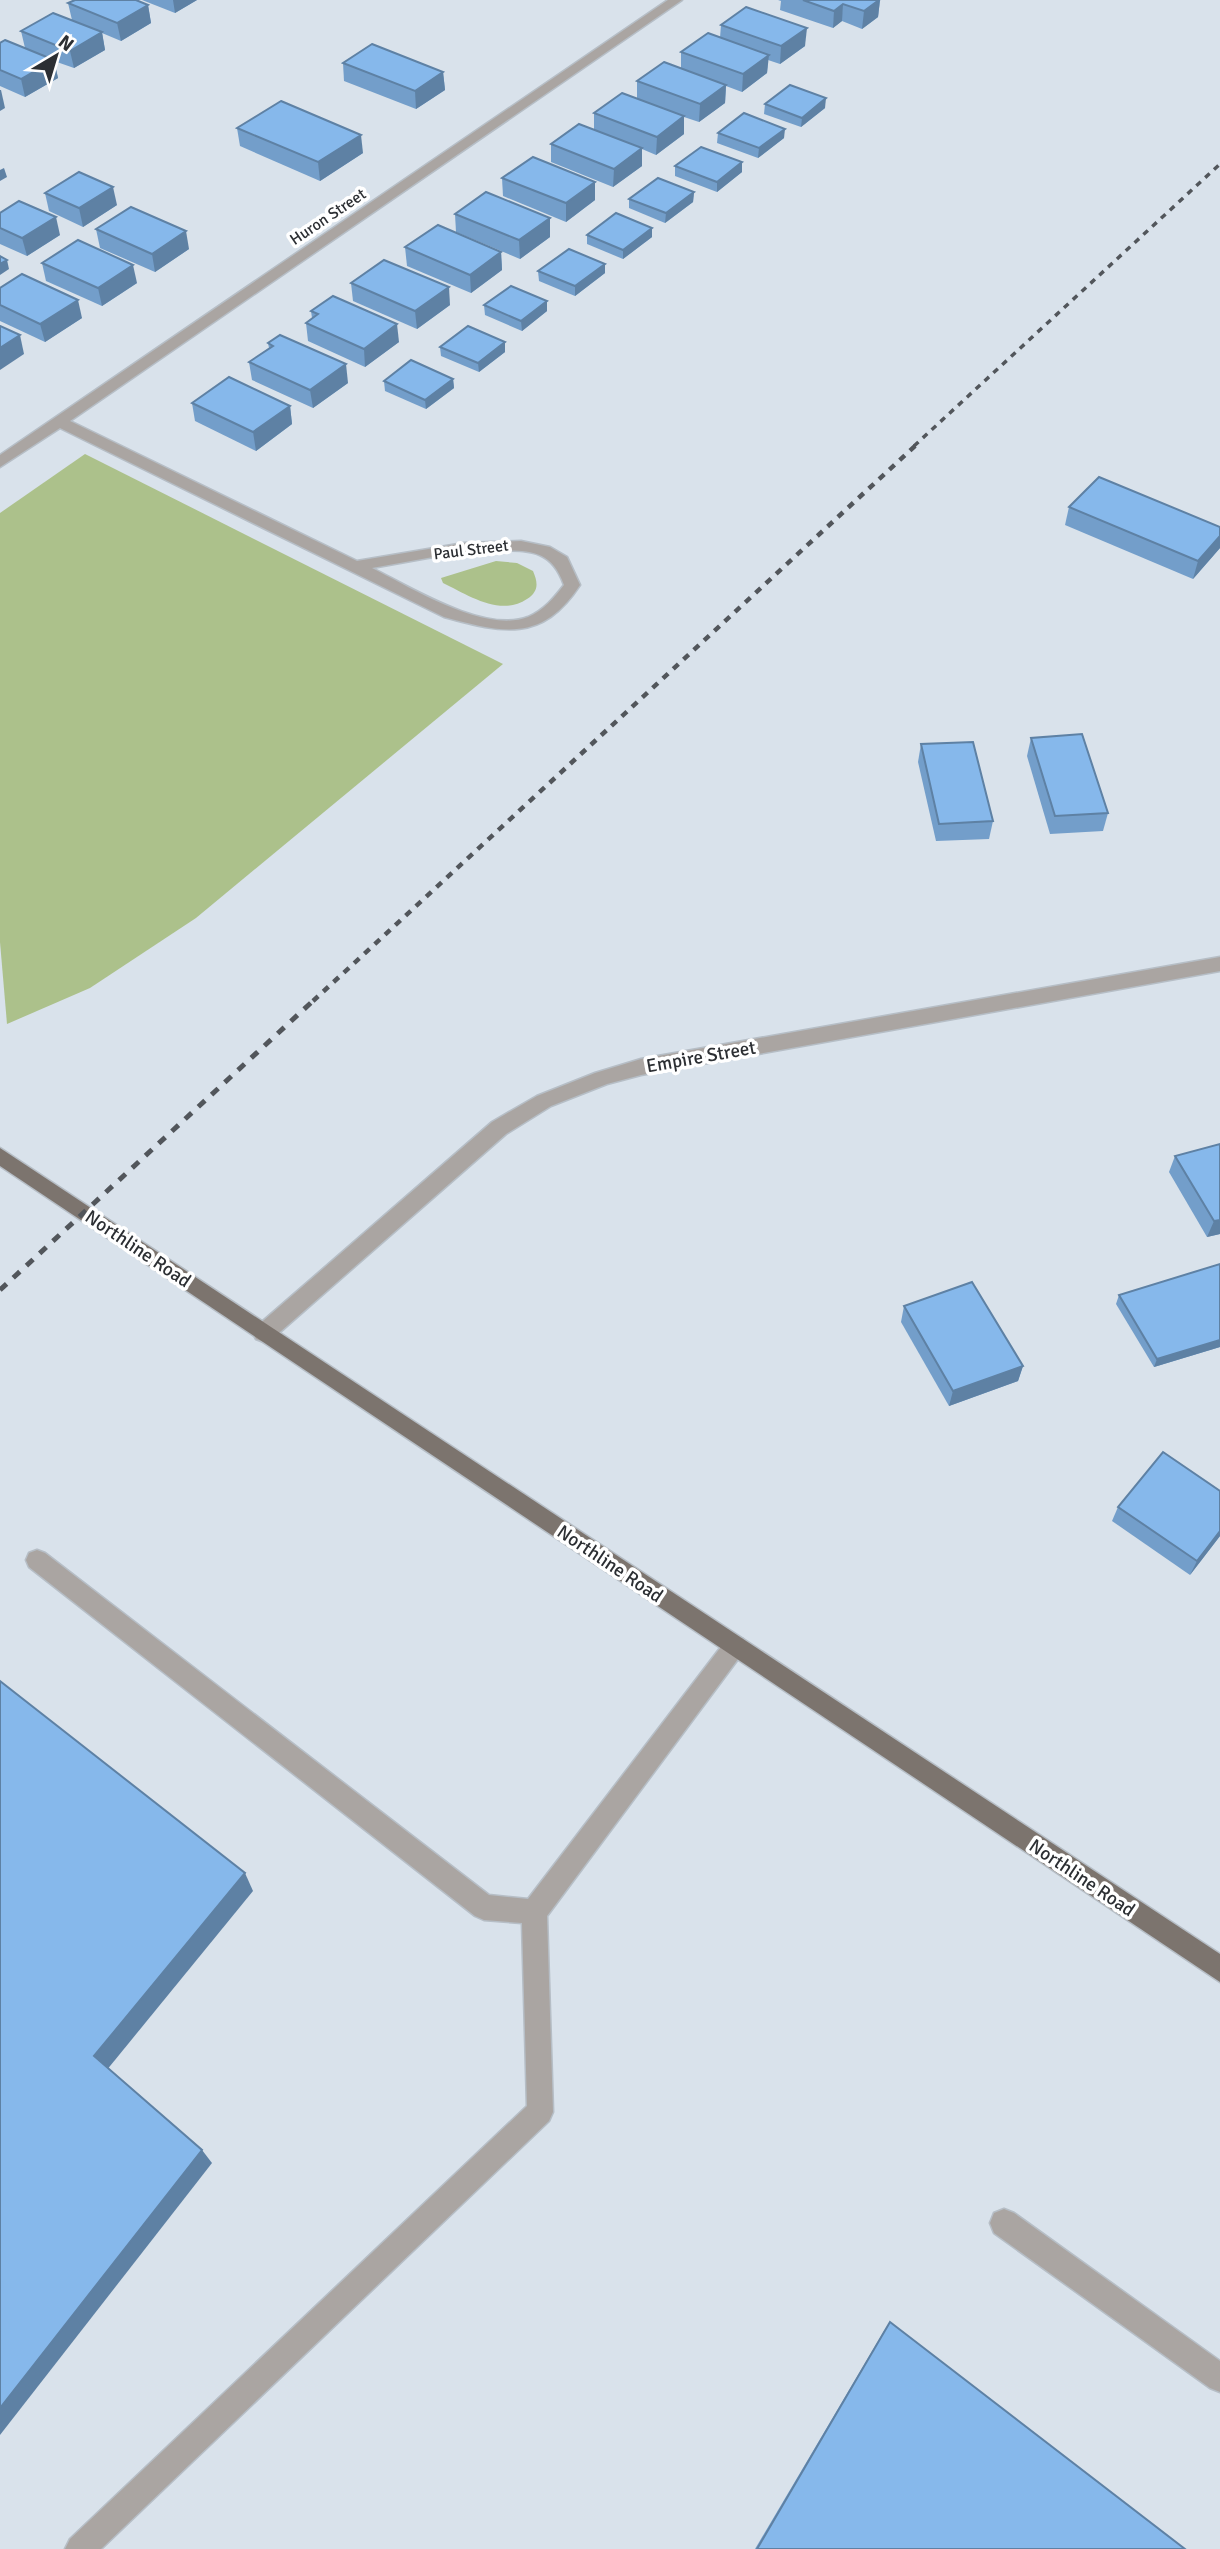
<svg xmlns="http://www.w3.org/2000/svg" width="1220" height="2549" font-family="Signika,sans-serif">
<rect width="100%" height="100%" fill="#d9e2eb"/>
<!-- green -->
<g fill="#acc18b">
<polygon points="85,454 503,664 196,918 90,988 7,1024 0,942 0,513"/>
<path d="M496,561L517,563L533,571C538,583 539,591 527,599C500,617 468,595 443,583L441,578Z"/>
</g>
<g fill="none" stroke-linecap="round" stroke-linejoin="round">
<!-- minor casing -->
<g stroke="#b6bec6" stroke-width="3">
<g id="minor">
<path d="M668,0H682L70,421L357,561L464,543L521,541L550,547L567,557L580,585C542,643 503,633 444,617L60,428L0,467V455ZM494,550C528,551 551,548 564,585C554,598 544,610 528,617C485,634 410,587 372,568L433,557Z"/>
<polygon points="1220,957 1220,971 641,1075 607,1084 551,1106 506,1134 272,1339 264,1342 256,1339 253,1333 256,1327 492,1122 537,1096 595,1073 641,1059"/>
<polygon points="37,1550 45,1553 489,1895 528,1899 727,1639 735,1636 743,1639 747,1647 547,1916 553,2112 549,2121 101,2549 65,2549 70,2539 527,2106 522,1923 484,1920 475,1916 29,1567 26,1560 29,1553"/>
<polygon points="1004,2209 1014,2213 1220,2361 1220,2392 1210,2388 994,2233 990,2223 994,2213"/>
</g>
</g>
<!-- major casing -->
<g stroke="#b6bec6" stroke-width="3">
<polygon id="major" points="0,1148 1220,1954 1220,1982 0,1166"/>
</g>
<!-- minor -->
<use href="#minor" fill="#aaa5a2" fill-rule="evenodd"/>
<!-- major -->
<use href="#major" fill="#7c746e" fill-rule="evenodd"/>
<!-- rail-far2 -->
<polyline stroke="#52565b" stroke-width="3.5" stroke-dasharray="6 6" stroke-linecap="butt" points="914,446 1220,164"/>
<!-- rail-far1 -->
<polyline stroke="#52565b" stroke-width="4.5" stroke-dasharray="7 7" stroke-linecap="butt" points="313,1001 916,445"/>
<!-- rail -->
<polyline stroke="#52565b" stroke-width="5" stroke-dasharray="9 9" stroke-linecap="butt" points="0,1290 315,999"/>
</g>
<!-- wall -->
<g fill="#739eca">
<polygon points="142,0 197,0 175,13"/>
<polygon points="778,0 880,0 878,17 862,29 842,21 833,28 780,10 781,1"/>
<polygon points="68,3 148,5 151,23 121,41 102,33 105,50 74,68 54,61 58,78 25,97 0,86 0,43 25,48 21,31 72,20"/>
<polygon points="721,25 805,46 780,64 768,60 767,73 742,92 726,86 725,103 699,122 684,117 684,134 656,155 642,149 642,166 613,187 551,162 551,144 594,130 594,113 637,99 637,81 681,68 681,52 720,38"/>
<polygon points="343,63 443,72 445,90 416,109 344,81"/>
<polygon points="765,104 825,108 801,127 764,114"/>
<polygon points="237,128 363,153 320,181 240,146"/>
<polygon points="718,133 784,138 758,158 717,143"/>
<polygon points="742,162 742,172 717,192 675,176 675,166"/>
<polygon points="502,178 595,182 595,200 566,222 503,196"/>
<polygon points="694,192 693,202 665,223 629,208 629,199"/>
<polygon points="45,193 117,205 83,227 49,211"/>
<polygon points="0,213 60,235 27,256 0,244"/>
<polygon points="455,214 550,218 550,237 520,259 456,232"/>
<polygon points="96,229 189,249 155,272 100,248"/>
<polygon points="587,235 652,237 623,259 587,244"/>
<polygon points="405,247 501,252 502,270 471,293 407,266"/>
<polygon points="42,263 137,283 102,306 46,281"/>
<polygon points="605,264 605,273 575,296 539,281 538,271"/>
<polygon points="351,283 450,305 417,329 353,301"/>
<polygon points="0,288 82,318 45,342 0,321"/>
<polygon points="547,301 547,311 522,331 485,315 484,305"/>
<polygon points="311,311 399,342 365,367 308,341 306,323 312,318"/>
<polygon points="505,342 505,352 479,372 441,356 440,347"/>
<polygon points="268,343 348,383 313,408 252,380 249,362 269,348"/>
<polygon points="453,379 454,388 426,409 385,391 384,381"/>
<polygon points="192,403 290,406 292,424 256,451 195,421"/>
<polygon points="1069,507 1220,527 1220,548 1193,579 1065,525"/>
<polygon points="1031,738 1108,813 1103,831 1050,834 1027,756"/>
<polygon points="921,744 993,821 989,839 936,841 918,762"/>
<polygon points="1220,1144 1220,1234 1207,1237 1169,1172 1175,1156"/>
<polygon points="1220,1264 1220,1347 1154,1367 1116,1304 1119,1295"/>
<polygon points="904,1306 1023,1366 1018,1381 949,1406 901,1322"/>
<polygon points="1220,1491 1220,1536 1190,1575 1112,1521 1118,1507"/>
<polygon points="890,2322 1185,2549 755,2549 884,2331"/>
</g>
<!-- shaded-wall -->
<g fill="#5e81a4">
<polygon points="173,0 197,0 175,13"/>
<polygon points="880,0 878,17 862,29 864,11"/>
<polygon points="843,4 842,21 833,28 834,11"/>
<polygon points="148,5 151,23 121,41 117,23"/>
<polygon points="807,28 805,46 780,64 781,46"/>
<polygon points="102,32 105,50 74,68 70,51"/>
<polygon points="769,55 767,73 742,92 743,74"/>
<polygon points="54,60 58,78 25,97 21,79"/>
<polygon points="443,72 445,90 416,109 415,91"/>
<polygon points="726,85 725,103 699,122 700,104"/>
<polygon points="0,90 1,90 5,108 0,111"/>
<polygon points="826,98 825,108 801,127 802,118"/>
<polygon points="684,116 684,134 656,155 657,137"/>
<polygon points="785,129 784,138 758,158 759,148"/>
<polygon points="361,135 363,153 320,181 318,162"/>
<polygon points="642,148 642,166 613,187 614,169"/>
<polygon points="742,162 742,172 717,192 717,182"/>
<polygon points="4,168 7,177 0,181 0,170"/>
<polygon points="595,182 595,200 566,222 566,203"/>
<polygon points="113,187 117,205 83,227 79,208"/>
<polygon points="694,192 693,202 665,223 666,213"/>
<polygon points="56,217 60,235 27,256 22,238"/>
<polygon points="550,218 550,237 520,259 519,240"/>
<polygon points="652,228 652,237 623,259 623,250"/>
<polygon points="186,231 189,249 155,272 152,254"/>
<polygon points="501,252 502,270 471,293 470,275"/>
<polygon points="7,260 9,269 0,275 0,264"/>
<polygon points="605,264 605,273 575,296 575,286"/>
<polygon points="133,265 137,283 102,306 98,288"/>
<polygon points="449,287 450,305 417,329 415,311"/>
<polygon points="78,300 82,318 45,342 40,324"/>
<polygon points="547,301 547,311 522,331 521,321"/>
<polygon points="397,324 399,342 365,367 364,349"/>
<polygon points="20,335 24,354 0,370 0,348"/>
<polygon points="505,342 505,352 479,372 478,363"/>
<polygon points="346,364 348,383 313,408 310,390"/>
<polygon points="453,379 454,388 426,409 425,400"/>
<polygon points="290,406 292,424 256,451 253,432"/>
<polygon points="1220,536 1220,548 1193,579 1198,561"/>
<polygon points="1220,1220 1220,1234 1207,1237 1214,1221"/>
<polygon points="1220,1340 1220,1347 1154,1367 1157,1359"/>
<polygon points="1023,1366 1018,1381 949,1406 953,1391"/>
<polygon points="1220,1531 1220,1536 1190,1575 1197,1561"/>
<polygon points="245,1873 253,1891 106,2071 94,2056"/>
<polygon points="202,2150 212,2163 0,2435 0,2408"/>
</g>
<!-- building -->
<g fill="#86b8eb" stroke="#5e81a4" stroke-width="2">
<polygon points="75,0 136,0 148,5 117,23 68,3"/>
<polygon points="803,0 879,0 864,11 843,4 834,11"/>
<polygon points="746,7 807,28 781,46 721,25"/>
<polygon points="53,13 102,32 70,51 21,31"/>
<polygon points="708,33 769,55 743,74 681,52"/>
<polygon points="5,40 54,60 21,79 0,70 0,43"/>
<polygon points="372,44 443,72 415,91 343,63"/>
<polygon points="664,62 726,85 700,104 637,81"/>
<polygon points="790,85 826,98 802,118 765,104"/>
<polygon points="622,93 684,116 657,137 594,113"/>
<polygon points="281,101 361,135 318,162 237,128"/>
<polygon points="744,113 785,129 759,148 718,133"/>
<polygon points="579,124 642,148 614,169 551,144"/>
<polygon points="701,147 742,162 717,182 675,166"/>
<polygon points="533,157 595,182 566,203 502,178"/>
<polygon points="79,172 113,187 79,208 45,193"/>
<polygon points="658,178 694,192 666,213 629,199"/>
<polygon points="486,192 550,218 519,240 455,214"/>
<polygon points="19,201 56,217 22,238 0,228 0,213"/>
<polygon points="131,207 186,231 152,254 96,229"/>
<polygon points="616,213 652,228 623,250 587,235"/>
<polygon points="438,225 501,252 470,275 405,247"/>
<polygon points="78,240 133,265 98,288 42,263"/>
<polygon points="569,249 605,264 575,286 538,271"/>
<polygon points="0,256 7,260 0,264"/>
<polygon points="384,260 449,287 415,311 351,283"/>
<polygon points="22,274 78,300 40,324 0,305 0,288"/>
<polygon points="511,286 547,301 521,321 484,305"/>
<polygon points="333,296 397,324 364,349 306,323 318,314 311,311"/>
<polygon points="0,326 20,335 0,348"/>
<polygon points="468,326 505,342 478,363 440,347"/>
<polygon points="280,335 346,364 310,390 249,362 273,346 268,343"/>
<polygon points="411,360 453,379 425,400 384,381"/>
<polygon points="229,377 290,406 253,432 192,403"/>
<polygon points="1099,477 1220,527 1220,536 1198,561 1069,507"/>
<polygon points="1082,734 1108,813 1055,816 1031,738"/>
<polygon points="973,742 993,821 939,824 921,744"/>
<polygon points="1220,1144 1220,1220 1214,1221 1175,1156"/>
<polygon points="1220,1264 1220,1340 1157,1359 1119,1295"/>
<polygon points="972,1282 1023,1366 953,1391 904,1306"/>
<polygon points="1163,1452 1220,1491 1220,1531 1197,1561 1118,1507"/>
<polygon points="0,1681 245,1873 94,2056 202,2150 0,2408"/>
<polygon points="890,2322 1185,2549 757,2549"/>
</g>
<g text-anchor="middle" dominant-baseline="central" stroke-width="7" stroke-linejoin="round" paint-order="stroke">
<!-- far-street labels -->
<g font-size="16" fill="#2c2f33" stroke="#fff">
<text transform="translate(328 217) rotate(-34)">Huron Street</text>
<text transform="translate(471 550) rotate(-7)">Paul Street</text>
</g>
<!-- street labels -->
<g font-size="19" fill="#2c2f33" stroke="#fff">
<text transform="translate(701 1057) rotate(-10)">Empire Street</text>
<text transform="translate(138 1249) rotate(34)">Northline Road</text>
<text transform="translate(610 1564) rotate(34)">Northline Road</text>
<text transform="translate(1082 1878) rotate(34)">Northline Road</text>
</g>
</g>
<!-- north arrow -->
<g transform="translate(56 56) rotate(38)" stroke="#ffffff" stroke-width="5" paint-order="stroke">
<path d="M0-5L12 26L0 18L-12 26Z" fill="#2c2f33"/>
<text y="-10" font-size="19" font-weight="bold" text-anchor="middle" fill="#2c2f33">N</text>
</g>
</svg>
